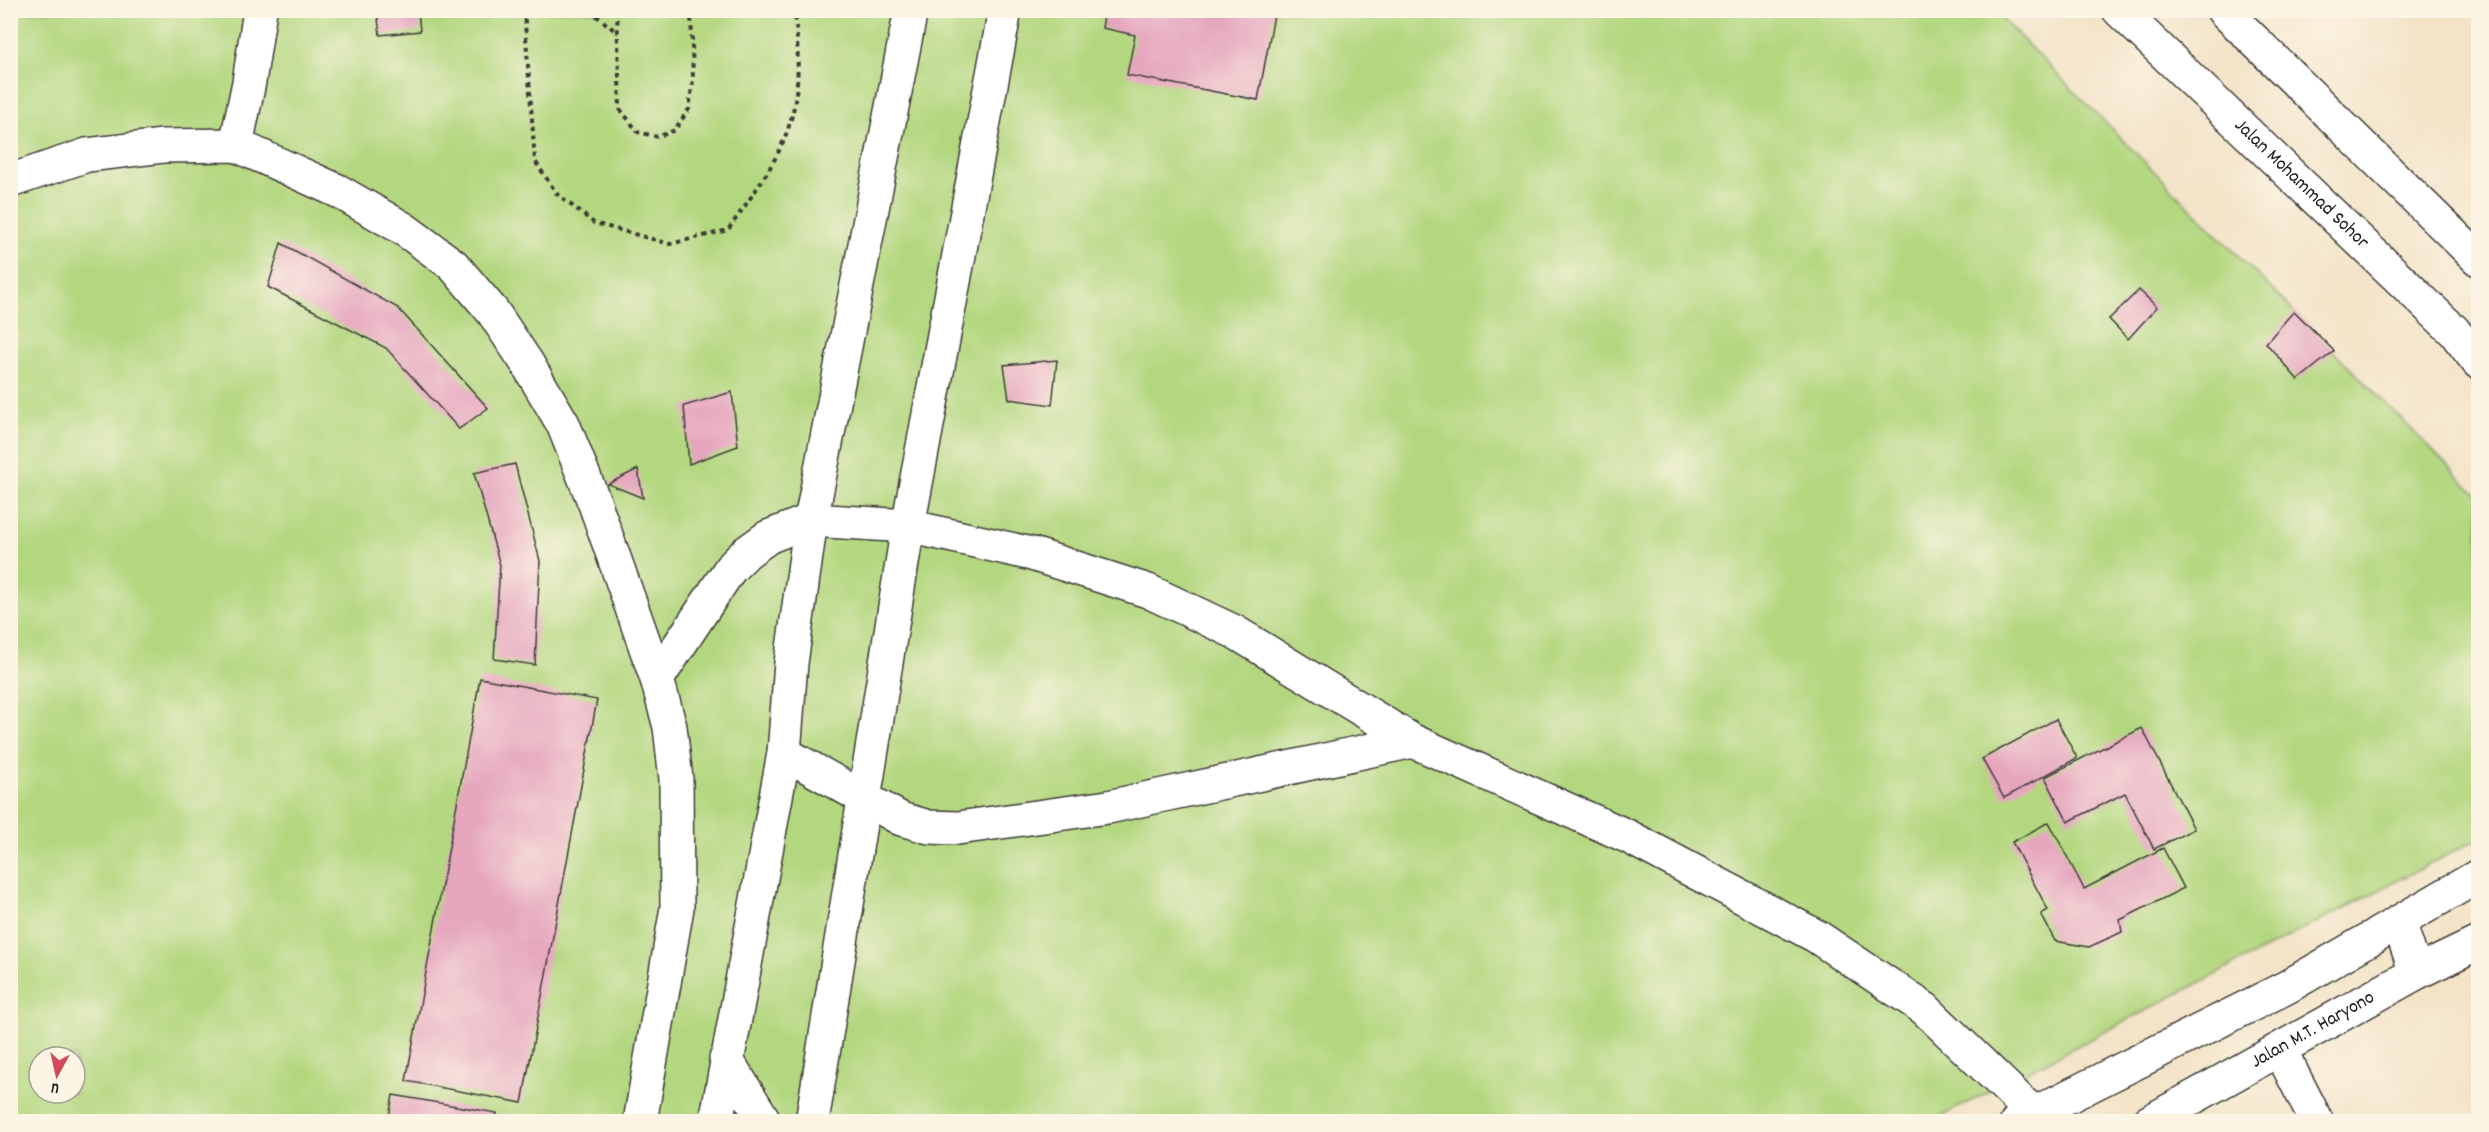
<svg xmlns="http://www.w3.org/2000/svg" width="2489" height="1132" font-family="Dekko,sans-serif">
<rect width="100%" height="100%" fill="#fcf5e5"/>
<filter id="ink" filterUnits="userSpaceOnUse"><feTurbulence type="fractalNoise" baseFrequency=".0167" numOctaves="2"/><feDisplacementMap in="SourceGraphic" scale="12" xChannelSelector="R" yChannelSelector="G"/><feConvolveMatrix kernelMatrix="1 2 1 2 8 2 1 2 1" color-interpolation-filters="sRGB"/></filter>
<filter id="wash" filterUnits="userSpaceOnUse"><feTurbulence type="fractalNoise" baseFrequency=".008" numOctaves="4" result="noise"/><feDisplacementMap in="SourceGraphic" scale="24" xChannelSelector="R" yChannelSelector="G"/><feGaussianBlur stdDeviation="1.35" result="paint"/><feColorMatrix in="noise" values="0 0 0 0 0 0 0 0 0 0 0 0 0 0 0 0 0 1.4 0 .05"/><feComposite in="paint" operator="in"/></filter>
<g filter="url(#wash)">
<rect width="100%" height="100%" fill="#f3e3c7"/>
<!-- green -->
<path fill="#b3d77f" stroke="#687a4e" stroke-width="1.5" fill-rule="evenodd" d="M10,11H1994L2478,496V839L1932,1121H11ZM39,1057H75V1093H39Z"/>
<g id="blocks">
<!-- building -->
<g fill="#e5a6be">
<polygon points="377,10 418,10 420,31 380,35"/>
<polygon points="1105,10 1275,10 1258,100 1127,75 1135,35 1102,28"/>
<polygon points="281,243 398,308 488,408 459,429 386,348 268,287"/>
<polygon points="2139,290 2157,307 2128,339 2109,319"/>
<polygon points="2294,311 2334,351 2298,380 2266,343"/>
<polygon points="1057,360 1052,405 1009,399 1004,365"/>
<polygon points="732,392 738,446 689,464 684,406"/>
<polygon points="515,464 540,561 535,665 494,659 500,565 474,473"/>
<polygon points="638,469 643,498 608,484"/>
<polygon points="480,678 597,700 522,1103 406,1081"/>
<polygon points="2056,719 2077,758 2004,798 1982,759"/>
<polygon points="2142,728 2194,829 2154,849 2125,793 2068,822 2045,777"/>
<polygon points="2049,822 2084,889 2163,848 2184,888 2120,920 2122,932 2089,947 2055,941 2041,914 2048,910 2012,842"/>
<polygon points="393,1095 497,1113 495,1122 388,1122"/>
</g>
</g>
</g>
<g filter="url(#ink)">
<use href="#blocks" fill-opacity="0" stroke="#3c3a36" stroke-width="1.5"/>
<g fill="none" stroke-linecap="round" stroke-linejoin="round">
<!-- minor casing -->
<g stroke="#3c3a36" stroke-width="36">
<g id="minor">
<path id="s1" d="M2119,10L2454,331L2478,362"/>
<polyline points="2223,10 2478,259"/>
<polyline points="236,145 249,82 260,10"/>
<polyline points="10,181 87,155 163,146 236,145 338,191 404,229 453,265 493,312 527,363 563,424 595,504 657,679 670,727 676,779 677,908 640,1122"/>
<polyline points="657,679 730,569 747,552 768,537 811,520 908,526 1032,554 1148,591 1235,632 1413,741 1629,837 1816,936 1925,1009 2032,1112"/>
<polyline points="784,753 901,819 929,827 958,828 1108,807 1413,741"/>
<polyline points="2399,922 2416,973"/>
<polyline points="2280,1050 2317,1122"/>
<polyline points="726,1059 765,1122"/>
<polyline points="716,1122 784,753 791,663 811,520 911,10"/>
<polyline points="812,1122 908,526 1005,10"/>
<polyline points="2017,1122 2287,987 2478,876"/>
<path id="s2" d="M2149,1122L2416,973L2478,943"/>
</g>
</g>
<!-- path -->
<g stroke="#3c3a36" stroke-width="4" stroke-dasharray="4.5 4.5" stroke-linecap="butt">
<path d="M524,10L535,161L557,194L594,223L670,244L728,230C750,198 777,164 789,126C801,89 798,49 795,10"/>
<polyline points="589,10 618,33"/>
<polyline points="617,10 620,109 638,132 658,137 675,130 689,109 693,80 691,10"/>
</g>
<!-- minor -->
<use href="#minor" stroke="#fff" stroke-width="33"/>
</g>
</g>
<g text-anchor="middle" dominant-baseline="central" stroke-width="6" stroke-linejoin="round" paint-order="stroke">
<!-- street labels -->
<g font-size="20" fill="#1c1c1c" stroke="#fcf5e5">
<text stroke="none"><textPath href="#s1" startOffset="252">Jalan Mohammad Sohor</textPath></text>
<text stroke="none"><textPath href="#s2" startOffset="188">Jalan M.T. Haryono</textPath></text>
</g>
</g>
<!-- margin -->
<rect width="2489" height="1132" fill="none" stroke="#fcf5e5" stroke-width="36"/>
<!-- north arrow -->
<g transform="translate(57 1075) rotate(188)"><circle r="28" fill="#fcf5e5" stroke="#a29e95" stroke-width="1.5"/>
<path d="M0-4.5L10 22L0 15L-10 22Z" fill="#d1495b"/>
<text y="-9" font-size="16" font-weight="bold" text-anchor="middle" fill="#1c1c1c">U</text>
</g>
</svg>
